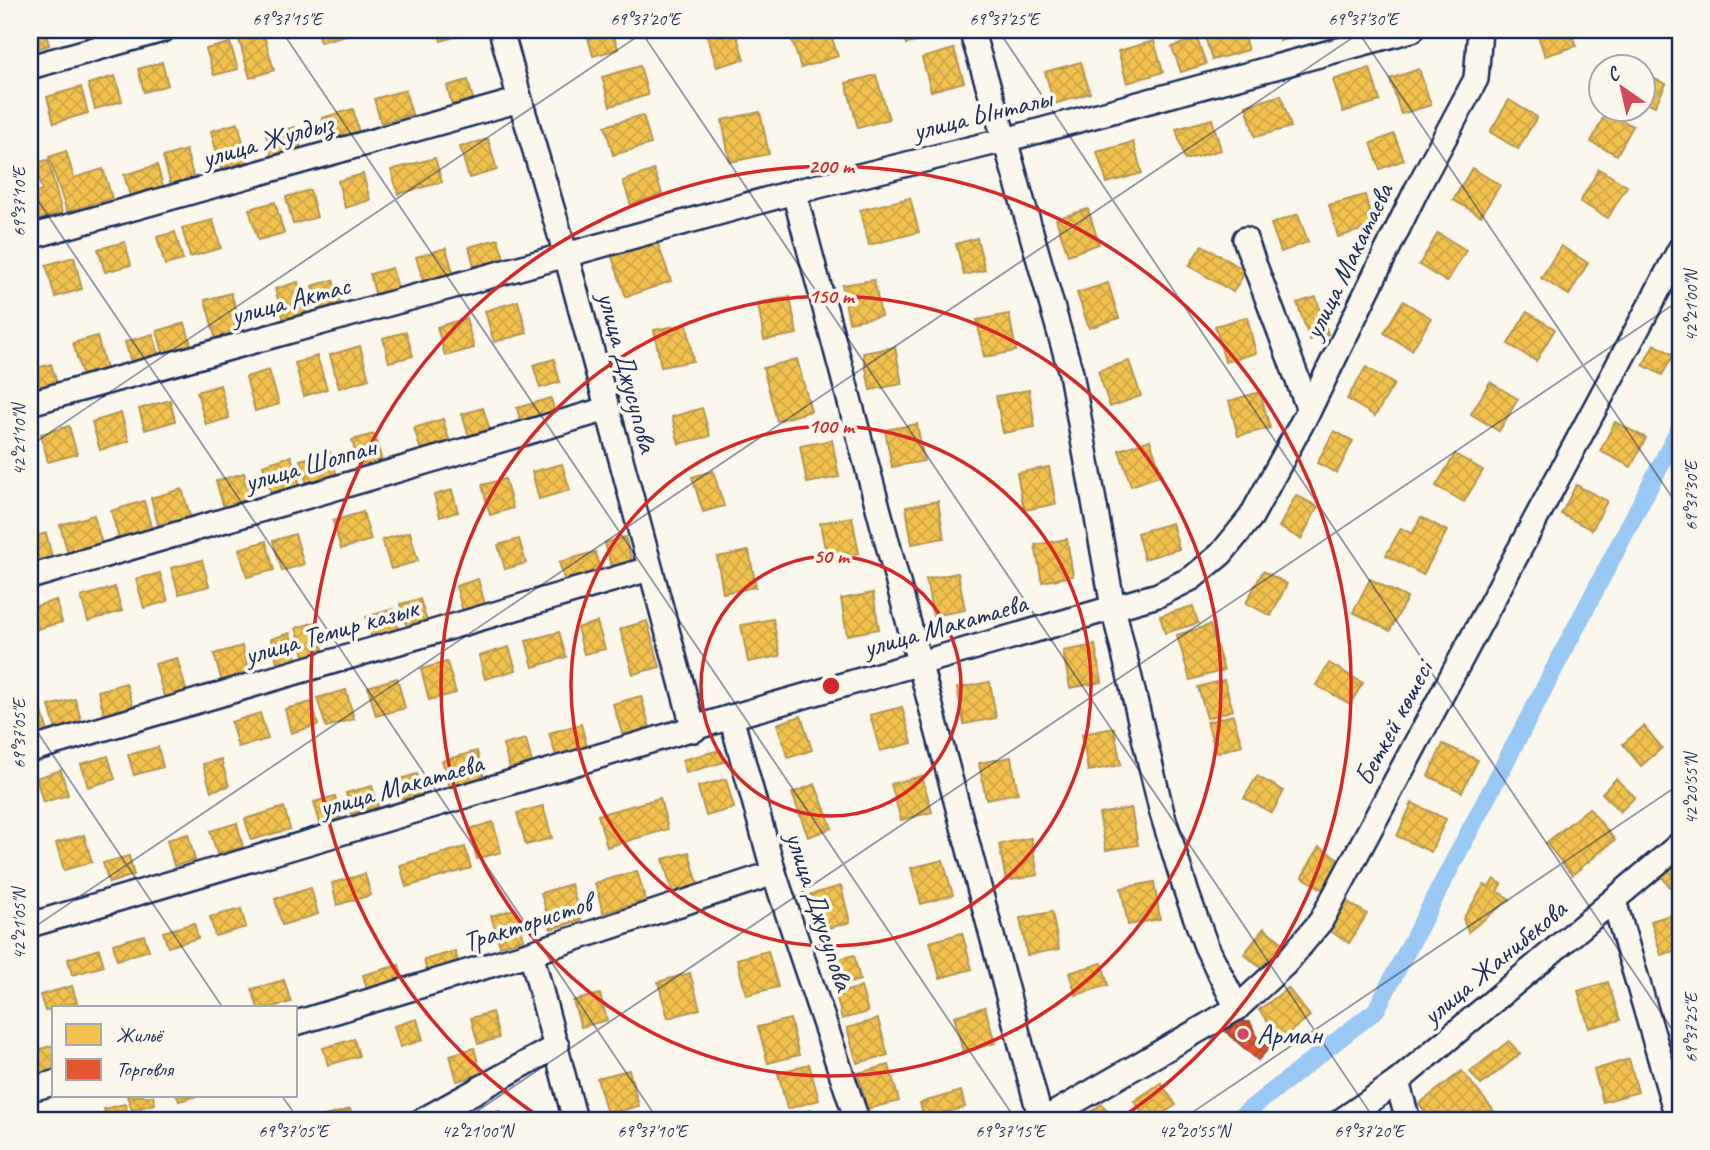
<svg xmlns="http://www.w3.org/2000/svg" width="1710" height="1150" font-family="Caveat,sans-serif">
<defs>
<pattern id="homes-cross-hatch" width="8" height="8" patternUnits="userSpaceOnUse" patternTransform="scale(1.75)"><rect width="8" height="8" fill="#f2c14e"/><path d="M0 0l8 8M0 8l8-8" fill="none" stroke="#cfa646"/></pattern>
<pattern id="shops-cross-hatch" width="8" height="8" patternUnits="userSpaceOnUse" patternTransform="scale(1.75)"><rect width="8" height="8" fill="#e4572e"/><path d="M0 0l8 8M0 8l8-8" fill="none" stroke="#b8482a"/></pattern>
</defs>
<rect width="100%" height="100%" fill="#fbf7ec"/>
<filter id="ink" filterUnits="userSpaceOnUse"><feTurbulence type="fractalNoise" baseFrequency=".0143" numOctaves="2"/><feDisplacementMap in="SourceGraphic" scale="14" xChannelSelector="R" yChannelSelector="G"/><feConvolveMatrix kernelMatrix="1 2 1 2 8 2 1 2 1" color-interpolation-filters="sRGB"/></filter>
<g filter="url(#ink)">
<!-- homes -->
<g fill="url(#homes-cross-hatch)" stroke="#b29553" stroke-width="2">
<polygon points="30,30 45,30 49,45 30,51"/>
<polygon points="317,30 345,30 346,35 320,42"/>
<polygon points="437,30 455,30 457,36 441,41"/>
<polygon points="586,30 612,30 618,49 593,56"/>
<polygon points="705,30 735,30 744,59 717,67"/>
<polygon points="821,30 829,30 838,56 801,68 792,40"/>
<polygon points="903,30 942,30 943,36 906,44"/>
<polygon points="1203,30 1242,30 1248,50 1212,60"/>
<polygon points="1277,30 1313,30 1280,41"/>
<polygon points="1536,30 1570,30 1576,46 1545,56"/>
<polygon points="263,32 274,70 250,78 239,40"/>
<polygon points="1197,38 1206,64 1181,72 1172,47"/>
<polygon points="1154,41 1163,72 1127,83 1118,51"/>
<polygon points="230,43 238,69 214,75 206,49"/>
<polygon points="954,49 964,82 931,91 922,58"/>
<polygon points="162,62 168,85 144,92 138,69"/>
<polygon points="1081,62 1090,93 1054,104 1045,72"/>
<polygon points="640,66 648,95 610,106 602,77"/>
<polygon points="1370,68 1380,101 1343,112 1333,80"/>
<polygon points="1419,69 1431,105 1401,114 1390,79"/>
<polygon points="1644,74 1666,84 1655,106 1644,101"/>
<polygon points="876,75 889,119 858,128 846,83"/>
<polygon points="115,76 122,101 95,109 88,84"/>
<polygon points="468,80 473,99 452,105 447,86"/>
<polygon points="81,87 88,113 54,123 47,97"/>
<polygon points="405,90 412,114 381,123 374,99"/>
<polygon points="1281,95 1291,127 1255,137 1246,106"/>
<polygon points="1509,100 1537,117 1518,149 1490,132"/>
<polygon points="30,102 38,131 30,134"/>
<polygon points="353,109 359,133 328,142 322,118"/>
<polygon points="760,112 769,154 730,162 722,120"/>
<polygon points="1606,112 1633,126 1617,155 1591,142"/>
<polygon points="643,115 651,144 613,155 605,126"/>
<polygon points="1212,119 1221,150 1185,160 1176,129"/>
<polygon points="238,123 248,161 221,169 211,131"/>
<polygon points="295,127 301,149 272,157 266,135"/>
<polygon points="1394,134 1404,160 1380,169 1371,143"/>
<polygon points="488,139 497,170 469,178 460,147"/>
<polygon points="1133,142 1142,173 1107,183 1097,152"/>
<polygon points="186,150 194,179 171,185 163,157"/>
<polygon points="66,151 74,178 103,169 112,198 67,212 49,157"/>
<polygon points="435,158 442,182 398,194 391,170"/>
<polygon points="48,160 62,213 30,222 30,194 42,191 34,163"/>
<polygon points="157,165 163,186 130,196 124,175"/>
<polygon points="1472,168 1500,185 1481,216 1453,200"/>
<polygon points="1599,169 1627,186 1608,218 1580,202"/>
<polygon points="654,170 662,194 631,205 623,181"/>
<polygon points="363,174 370,200 345,208 338,181"/>
<polygon points="310,190 317,217 293,224 286,197"/>
<polygon points="1365,195 1374,226 1338,237 1329,205"/>
<polygon points="910,198 919,232 869,245 860,210"/>
<polygon points="275,202 284,233 258,240 249,209"/>
<polygon points="1088,209 1099,244 1068,255 1056,219"/>
<polygon points="1298,214 1308,242 1281,252 1271,224"/>
<polygon points="213,220 221,248 190,257 182,228"/>
<polygon points="175,232 183,260 165,265 157,237"/>
<polygon points="1438,233 1466,250 1447,282 1419,265"/>
<polygon points="977,238 985,270 964,275 956,244"/>
<polygon points="498,239 505,261 475,269 469,247"/>
<polygon points="657,241 671,281 626,297 612,257"/>
<polygon points="125,242 131,265 105,272 98,249"/>
<polygon points="1202,245 1246,271 1233,292 1189,266"/>
<polygon points="1561,246 1588,263 1569,295 1541,278"/>
<polygon points="446,248 454,275 424,284 416,257"/>
<polygon points="74,257 82,289 55,297 46,265"/>
<polygon points="392,268 399,291 376,297 370,274"/>
<polygon points="333,280 341,306 319,312 312,286"/>
<polygon points="874,280 881,316 849,322 842,285"/>
<polygon points="298,282 307,314 284,321 275,289"/>
<polygon points="1108,283 1119,318 1089,328 1077,293"/>
<polygon points="231,293 243,332 216,340 205,300"/>
<polygon points="790,297 797,334 764,340 758,303"/>
<polygon points="1316,297 1328,334 1310,340 1297,303"/>
<polygon points="518,301 527,333 494,342 485,311"/>
<polygon points="1403,301 1431,318 1412,350 1384,333"/>
<polygon points="1527,312 1555,329 1536,361 1508,344"/>
<polygon points="1009,314 1016,351 984,357 977,320"/>
<polygon points="1247,317 1256,353 1225,362 1215,326"/>
<polygon points="466,318 474,348 445,356 437,327"/>
<polygon points="185,323 192,348 164,356 157,331"/>
<polygon points="687,324 693,361 661,367 654,330"/>
<polygon points="406,332 413,356 389,362 383,338"/>
<polygon points="153,334 160,358 132,366 125,342"/>
<polygon points="97,336 106,369 82,375 73,343"/>
<polygon points="1654,344 1674,355 1662,375 1643,365"/>
<polygon points="360,346 369,379 339,388 330,355"/>
<polygon points="895,347 902,384 870,390 863,353"/>
<polygon points="317,356 327,389 304,396 295,363"/>
<polygon points="554,359 560,382 540,388 533,365"/>
<polygon points="797,359 811,411 777,421 763,368"/>
<polygon points="1129,361 1141,396 1110,407 1098,371"/>
<polygon points="51,364 58,387 34,394 30,370"/>
<polygon points="1366,367 1394,384 1375,416 1347,399"/>
<polygon points="269,370 279,404 255,411 246,377"/>
<polygon points="1490,382 1518,399 1499,431 1471,414"/>
<polygon points="220,385 229,418 206,425 197,392"/>
<polygon points="1029,390 1035,427 1003,433 996,396"/>
<polygon points="1260,392 1270,428 1238,436 1229,401"/>
<polygon points="551,398 557,421 523,431 517,408"/>
<polygon points="170,400 175,421 145,430 139,409"/>
<polygon points="483,408 491,434 470,440 462,414"/>
<polygon points="702,408 710,436 679,444 672,417"/>
<polygon points="121,413 129,441 100,450 92,422"/>
<polygon points="443,419 451,446 422,454 414,428"/>
<polygon points="1615,422 1646,438 1631,467 1600,451"/>
<polygon points="917,424 924,461 892,467 885,430"/>
<polygon points="69,426 77,454 48,462 41,434"/>
<polygon points="1334,431 1353,441 1337,473 1317,463"/>
<polygon points="374,434 382,461 359,468 352,440"/>
<polygon points="30,440 36,461 30,463"/>
<polygon points="832,440 839,477 807,483 800,446"/>
<polygon points="1150,440 1162,475 1131,486 1119,450"/>
<polygon points="330,452 337,476 307,484 300,460"/>
<polygon points="1455,454 1483,470 1464,502 1436,486"/>
<polygon points="291,456 300,485 271,493 263,465"/>
<polygon points="562,464 570,490 539,499 532,472"/>
<polygon points="1049,467 1056,504 1024,510 1017,473"/>
<polygon points="713,471 724,506 703,512 692,477"/>
<polygon points="244,473 251,500 224,508 216,481"/>
<polygon points="505,479 513,508 490,515 482,485"/>
<polygon points="1576,485 1607,501 1592,530 1561,514"/>
<polygon points="182,489 191,519 159,528 151,498"/>
<polygon points="452,490 458,512 440,517 434,495"/>
<polygon points="1296,495 1318,507 1301,539 1279,527"/>
<polygon points="144,501 152,530 119,539 111,511"/>
<polygon points="938,501 944,538 912,544 906,507"/>
<polygon points="363,512 371,540 341,549 333,521"/>
<polygon points="94,515 102,544 68,554 60,525"/>
<polygon points="852,517 859,553 827,559 820,523"/>
<polygon points="1421,517 1447,531 1423,575 1386,555 1401,528 1412,534"/>
<polygon points="1172,523 1179,549 1144,559 1137,533"/>
<polygon points="410,532 418,561 391,569 382,540"/>
<polygon points="46,533 52,557 30,563 30,538"/>
<polygon points="295,534 304,564 282,571 273,541"/>
<polygon points="625,537 633,564 612,570 605,543"/>
<polygon points="519,539 526,563 505,569 498,545"/>
<polygon points="1067,539 1073,576 1042,582 1035,545"/>
<polygon points="266,541 274,570 247,577 239,549"/>
<polygon points="749,551 756,587 723,593 717,557"/>
<polygon points="595,552 603,579 567,589 559,562"/>
<polygon points="202,560 209,586 179,594 171,568"/>
<polygon points="1263,571 1287,584 1271,616 1246,603"/>
<polygon points="160,573 168,601 144,608 136,579"/>
<polygon points="958,573 965,610 933,616 926,579"/>
<polygon points="478,579 486,608 464,615 456,586"/>
<polygon points="1370,579 1407,598 1390,631 1353,612"/>
<polygon points="115,587 122,611 88,621 81,597"/>
<polygon points="873,593 879,629 847,635 841,599"/>
<polygon points="420,599 428,625 408,630 400,604"/>
<polygon points="56,600 62,622 34,630 30,608"/>
<polygon points="1193,606 1198,623 1165,633 1160,616"/>
<polygon points="393,609 399,632 372,640 366,617"/>
<polygon points="773,619 780,656 748,662 741,625"/>
<polygon points="647,621 660,667 633,674 620,629"/>
<polygon points="316,622 324,653 305,658 296,628"/>
<polygon points="597,622 605,649 584,654 577,628"/>
<polygon points="1210,625 1224,670 1190,680 1177,635"/>
<polygon points="559,632 566,657 533,667 526,641"/>
<polygon points="290,633 297,660 278,666 271,639"/>
<polygon points="1095,645 1102,682 1070,688 1063,651"/>
<polygon points="242,646 250,673 222,682 214,654"/>
<polygon points="509,647 516,670 485,679 479,656"/>
<polygon points="177,658 187,693 165,700 155,664"/>
<polygon points="447,662 456,693 429,700 421,669"/>
<polygon points="1329,663 1363,683 1350,704 1316,685"/>
<polygon points="397,678 405,708 376,716 368,687"/>
<polygon points="1224,680 1233,710 1207,718 1198,687"/>
<polygon points="990,682 996,718 964,724 957,688"/>
<polygon points="126,683 133,706 104,714 98,691"/>
<polygon points="346,690 354,719 326,727 317,698"/>
<polygon points="641,696 650,728 623,736 613,704"/>
<polygon points="75,699 82,723 56,730 49,706"/>
<polygon points="312,702 318,725 291,733 285,709"/>
<polygon points="40,704 48,732 30,737 30,707"/>
<polygon points="902,707 912,743 880,751 870,715"/>
<polygon points="260,713 268,739 238,747 231,722"/>
<polygon points="1233,715 1242,745 1216,753 1207,722"/>
<polygon points="801,716 812,750 788,758 777,724"/>
<polygon points="581,724 587,747 556,756 549,733"/>
<polygon points="1644,726 1662,748 1641,766 1623,744"/>
<polygon points="1114,728 1121,765 1088,771 1082,734"/>
<polygon points="526,739 532,763 510,769 503,745"/>
<polygon points="1443,744 1478,760 1462,792 1428,776"/>
<polygon points="158,747 163,767 134,775 128,755"/>
<polygon points="720,750 724,762 686,773 682,760"/>
<polygon points="477,751 484,778 450,788 442,761"/>
<polygon points="108,756 115,779 88,787 81,764"/>
<polygon points="1011,757 1018,793 986,799 979,763"/>
<polygon points="221,759 229,786 211,791 203,764"/>
<polygon points="61,770 68,795 43,802 36,778"/>
<polygon points="417,774 423,794 402,800 397,780"/>
<polygon points="922,776 932,812 901,820 891,784"/>
<polygon points="1257,776 1284,791 1272,813 1244,798"/>
<polygon points="726,779 734,808 706,816 698,787"/>
<polygon points="1616,779 1635,797 1620,812 1602,793"/>
<polygon points="815,784 832,828 808,837 792,793"/>
<polygon points="372,786 378,807 351,814 346,793"/>
<polygon points="335,796 341,817 320,823 314,802"/>
<polygon points="660,798 668,829 607,847 598,815"/>
<polygon points="1412,803 1446,819 1431,852 1397,836"/>
<polygon points="543,806 552,838 526,845 517,813"/>
<polygon points="284,807 290,829 251,840 245,819"/>
<polygon points="1131,808 1138,845 1106,850 1099,814"/>
<polygon points="1589,808 1615,840 1572,875 1546,843"/>
<polygon points="493,822 501,852 477,859 469,829"/>
<polygon points="237,823 243,847 217,854 210,831"/>
<polygon points="188,834 195,860 174,866 167,840"/>
<polygon points="84,835 92,862 64,870 56,843"/>
<polygon points="1031,838 1038,875 1006,881 999,844"/>
<polygon points="465,847 471,868 406,887 400,865"/>
<polygon points="1319,847 1346,863 1329,893 1302,877"/>
<polygon points="689,852 699,888 673,895 663,859"/>
<polygon points="129,856 134,875 109,883 103,863"/>
<polygon points="943,860 953,895 921,904 911,868"/>
<polygon points="1680,860 1680,886 1674,892 1661,876"/>
<polygon points="637,871 646,901 603,913 595,883"/>
<polygon points="365,874 371,895 337,905 332,883"/>
<polygon points="1494,879 1502,884 1497,891 1510,899 1468,932 1463,919 1484,885 1489,887"/>
<polygon points="1154,882 1160,919 1128,925 1121,888"/>
<polygon points="571,884 581,920 551,929 541,893"/>
<polygon points="841,886 850,922 819,931 809,895"/>
<polygon points="311,888 318,914 282,925 275,899"/>
<polygon points="1345,900 1367,914 1349,943 1327,929"/>
<polygon points="241,909 246,927 215,936 210,917"/>
<polygon points="515,909 524,939 500,946 491,916"/>
<polygon points="1052,912 1059,949 1027,955 1020,918"/>
<polygon points="1680,912 1680,949 1661,955 1651,921"/>
<polygon points="194,923 198,938 168,947 163,932"/>
<polygon points="1264,928 1288,947 1267,973 1244,954"/>
<polygon points="962,933 972,969 940,978 930,942"/>
<polygon points="144,935 149,950 117,960 113,944"/>
<polygon points="99,949 104,966 72,975 68,959"/>
<polygon points="455,951 460,968 428,977 424,960"/>
<polygon points="768,951 778,987 746,995 737,959"/>
<polygon points="854,955 860,980 835,987 828,962"/>
<polygon points="1102,963 1108,985 1076,995 1069,973"/>
<polygon points="399,965 404,983 368,993 363,975"/>
<polygon points="690,973 700,1009 668,1018 658,982"/>
<polygon points="284,980 291,1002 269,1008 258,1008 252,989"/>
<polygon points="1608,982 1620,1020 1589,1028 1578,991"/>
<polygon points="72,986 77,1002 45,1011 40,995"/>
<polygon points="861,987 868,1012 842,1019 836,994"/>
<polygon points="1288,988 1310,1016 1281,1039 1259,1010"/>
<polygon points="600,994 607,1020 581,1027 573,1001"/>
<polygon points="985,1007 995,1043 963,1052 954,1016"/>
<polygon points="492,1012 499,1038 478,1044 471,1018"/>
<polygon points="417,1019 423,1040 400,1047 394,1026"/>
<polygon points="790,1019 799,1055 768,1063 758,1027"/>
<polygon points="878,1019 888,1055 857,1063 847,1028"/>
<polygon points="354,1039 359,1056 328,1065 323,1048"/>
<polygon points="1509,1041 1520,1054 1481,1085 1470,1072"/>
<polygon points="54,1045 54,1074 31,1081 30,1052"/>
<polygon points="474,1048 481,1074 457,1081 450,1055"/>
<polygon points="1629,1059 1638,1092 1603,1102 1594,1070"/>
<polygon points="809,1064 819,1100 787,1109 778,1073"/>
<polygon points="889,1065 899,1101 867,1109 858,1073"/>
<polygon points="629,1070 639,1106 607,1114 597,1078"/>
<polygon points="1462,1071 1494,1111 1482,1120 1432,1120 1419,1104"/>
<polygon points="1161,1083 1176,1105 1153,1120 1147,1120 1134,1101"/>
<polygon points="961,1091 965,1107 924,1119 920,1103"/>
<polygon points="127,1096 153,1096 155,1104 132,1110"/>
<polygon points="177,1096 197,1096 179,1101"/>
<polygon points="125,1104 130,1120 107,1120 104,1109"/>
<polygon points="1102,1104 1113,1120 1079,1120"/>
<polygon points="350,1109 353,1120 326,1120 325,1116"/>
<polygon points="811,1110 814,1120 780,1120 780,1119"/>
<polygon points="499,1111 504,1120 484,1120"/>
</g>
<!-- shops -->
<polygon fill="url(#shops-cross-hatch)" stroke="#a84b3c" stroke-width="2" points="1238,1022 1250,1022 1257,1037 1269,1048 1258,1060 1226,1032"/>
<g fill="none" stroke-linecap="round" stroke-linejoin="round">
<!-- canal -->
<polyline stroke="#98c8f3" stroke-width="18" points="1236,1120 1376,1010 1680,428"/>
<!-- minor casing -->
<g stroke="#1b2f5e" stroke-width="28">
<g id="minor">
<polyline points="501,30 520,100 566,255 694,730"/>
<polyline points="971,30 1005,140 1071,373 1113,607 1162,813 1187,894 1206,946 1237,1008"/>
<polyline points="30,67 163,30"/>
<polyline points="794,192 1041,1120"/>
<polyline points="30,237 520,100"/>
<polyline points="1245,239 1309,410"/>
<polyline points="30,403 794,192 1005,140 1412,30"/>
<polyline points="30,577 607,409"/>
<polyline points="731,717 774,873 857,1120"/>
<polyline points="30,750 649,569"/>
<polyline points="1614,901 1678,1120"/>
<polyline points="30,925 731,717 1158,595 1192,578 1221,554 1251,517 1309,410 1417,189 1476,79 1480,30"/>
<polyline points="531,953 575,1120"/>
<polyline points="296,1023 531,953 774,873"/>
<polyline points="1397,1082 1408,1120"/>
<polyline points="30,1089 54,1083"/>
<polyline points="423,1120 557,1046"/>
<polyline points="1043,1120 1237,1008 1285,964 1321,921 1680,249"/>
<polyline points="1342,1120 1397,1082 1680,844"/>
</g>
</g>
<!-- minor -->
<use href="#minor" stroke="#fbf7ec" stroke-width="23"/>
</g>
</g>
<!-- ticks -->
<path fill="none" stroke="#1b2f5e" stroke-width="2" stroke-opacity="0.45" d="M281,30L1016,1120M640,30L1375,1120M998,30L1680,1041M1357,30L1680,509M30,189L658,1120M30,446L647,30M30,721L223,1008M30,930L1364,30M282,1096L299,1120M464,1120L1680,300M1181,1120L1680,784"/>
<!-- distance rings -->
<g fill="none" stroke="#d62828" stroke-width="3.5">
<circle cx="831" cy="686" r="130"/>
<circle cx="831" cy="686" r="260"/>
<circle cx="831" cy="686" r="390"/>
<path d="M544 1120A520 520 0 1 1 1118 1120"/>
</g>
<!-- markers -->
<circle fill="#d1495b" stroke="#fbf7ec" stroke-width="2.5" cx="1243" cy="1034" r="7"/>
<g text-anchor="middle" dominant-baseline="central" stroke-width="7" stroke-linejoin="round" paint-order="stroke">
<!-- street labels -->
<g font-size="28" fill="#1b2f5e" stroke="#fbf7ec">
<text transform="translate(982 114) rotate(-14)">улица Ынталы</text>
<text transform="translate(267 140) rotate(-16)">улица Жулдыз</text>
<text transform="translate(1348 261) rotate(-64)">улица Макатаева</text>
<text transform="translate(290 300) rotate(-15)">улица Актас</text>
<text transform="translate(628 372) rotate(75)">улица Джусупова</text>
<text transform="translate(310 464) rotate(-16)">улица Шолпан</text>
<text transform="translate(945 625) rotate(-16)">улица Макатаева</text>
<text transform="translate(331 631) rotate(-16)">улица Темир казык</text>
<text transform="translate(1393 723) rotate(-62)">Беткей көшесі</text>
<text transform="translate(401 785) rotate(-16)">улица Макатаева</text>
<text transform="translate(820 911) rotate(72)">улица Джусупова</text>
<text transform="translate(527 922) rotate(-18)">Трактористов</text>
<text transform="translate(1494 962) rotate(-40)">улица Жанибекова</text>
</g>
<!-- poi labels -->
<g font-size="28" fill="#1b2f5e" stroke="#fbf7ec" text-anchor="start">
<text x="1257" y="1034">Арман</text>
</g>
</g>
<circle cx="831" cy="686" r="10" fill="#d62828" stroke="#fbf7ec" stroke-width="3.5"/>
<g font-size="21" text-anchor="middle" font-weight="bold" fill="#d62828" stroke="#fbf7ec" stroke-width="7" stroke-linejoin="round" paint-order="stroke">
<text x="831" y="173">200 m</text>
<text x="831" y="303">150 m</text>
<text x="831" y="433">100 m</text>
<text x="831" y="563">50 m</text>
</g>
<!-- margin -->
<rect width="1710" height="1150" fill="none" stroke="#fbf7ec" stroke-width="77"/>
<!-- legend -->
<rect x="52" y="1006" width="245" height="91" fill="#fbf7ec" stroke="#a1a7b3" stroke-width="2"/>
<rect x="66" y="1024" width="35" height="21" fill="#f2c14e" stroke="#a1a7b3" stroke-width="2"/>
<text x="116" y="1042" font-size="21" fill="#1b2f5e">Жильё</text>
<rect x="66" y="1059" width="35" height="21" fill="#e4572e" stroke="#a1a7b3" stroke-width="2"/>
<text x="116" y="1076" font-size="21" fill="#1b2f5e">Торговля</text>
<!-- north arrow -->
<g transform="translate(1622 88) rotate(326)"><circle r="33" fill="#fbf7ec" stroke="#a1a7b3" stroke-width="2"/>
<path d="M0-5L12 26L0 18L-12 26Z" fill="#d1495b"/>
<text y="-10" font-size="19" font-weight="bold" text-anchor="middle" fill="#1b2f5e">С</text>
</g>
<rect x="38" y="38" width="1634" height="1074" fill="none" stroke="#1b2f5e" stroke-width="2.5"/>
<g font-size="18" text-anchor="middle" fill="#1b2f5e">
<text x="287" y="25">69°37'15"E</text>
<text x="645" y="25">69°37'20"E</text>
<text x="1004" y="25">69°37'25"E</text>
<text x="1363" y="25">69°37'30"E</text>
<text transform="translate(19 202) rotate(-90)" y="6">69°37'10"E</text>
<text transform="translate(1691 306) rotate(-90)" y="6">42°21'00"N</text>
<text transform="translate(19 440) rotate(-90)" y="6">42°21'10"N</text>
<text transform="translate(1691 496) rotate(-90)" y="6">69°37'30"E</text>
<text transform="translate(19 734) rotate(-90)" y="6">69°37'05"E</text>
<text transform="translate(1691 789) rotate(-90)" y="6">42°20'55"N</text>
<text transform="translate(19 924) rotate(-90)" y="6">42°21'05"N</text>
<text transform="translate(1691 1028) rotate(-90)" y="6">69°37'25"E</text>
<text x="293" y="1137">69°37'05"E</text>
<text x="477" y="1137">42°21'00"N</text>
<text x="652" y="1137">69°37'10"E</text>
<text x="1010" y="1137">69°37'15"E</text>
<text x="1194" y="1137">42°20'55"N</text>
<text x="1369" y="1137">69°37'20"E</text>
</g>
</svg>
